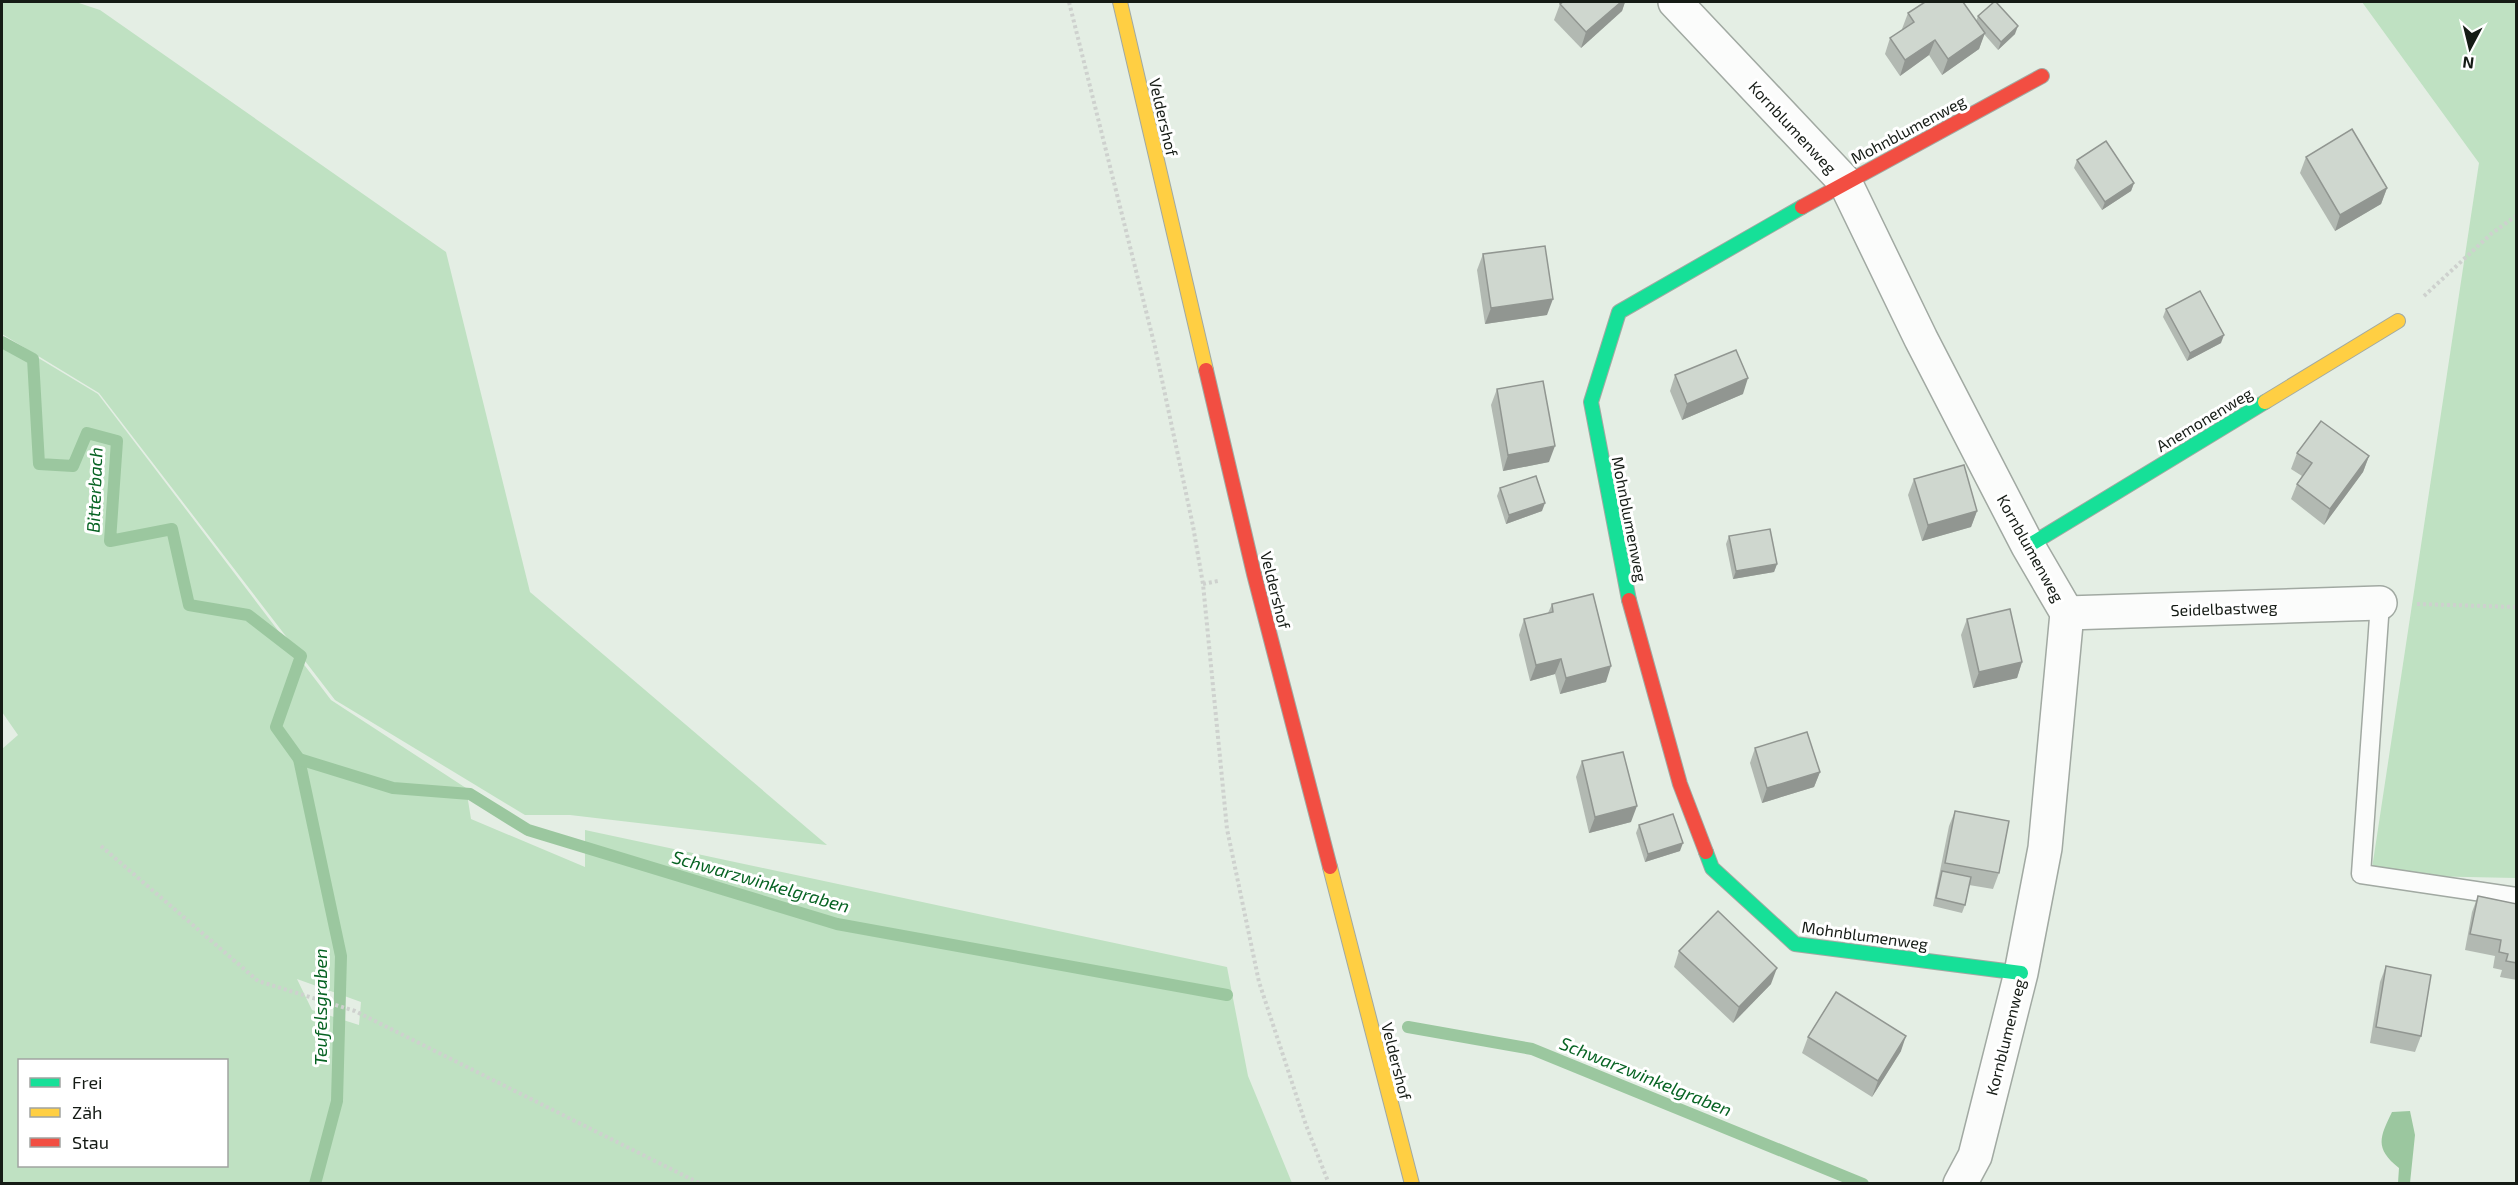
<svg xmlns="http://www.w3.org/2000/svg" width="2518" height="1185" font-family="'Exo 2',sans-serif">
<rect width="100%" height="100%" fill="#e4eee4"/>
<!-- green -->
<g fill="#bfe1c2" fill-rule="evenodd">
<polygon points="2,2 76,2 100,10 446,252 530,592 827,845 570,815 525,815 335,700 99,393 2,334"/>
<polygon points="2362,2 2516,2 2516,878 2371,875 2479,163"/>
<path d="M2,336L98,394L331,700L466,788L471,819L585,867V830L1227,967L1248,1076L1292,1183H2V749L18,735L2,712ZM297,979L361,1002L359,1025L312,1010ZM226,1060V1166H20V1060Z"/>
</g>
<!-- water -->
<path fill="#9bc79f" d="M2410,1111L2415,1135L2410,1183H2398L2399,1168C2374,1148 2380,1137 2392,1112Z"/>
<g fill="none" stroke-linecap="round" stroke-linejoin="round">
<!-- stream -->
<g stroke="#9bc79f" stroke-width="12">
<polyline points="2,342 33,359 39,464 73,466 87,433 117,441 110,541 172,529 189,605 248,615 301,656 276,727 299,759 341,956 337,1101 315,1184"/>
<polyline points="299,759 393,788 470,794 528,830 837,924 1227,995"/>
<polyline points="1408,1027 1532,1049 1863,1184"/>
</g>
<!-- lane casing -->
<g stroke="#a1a9a2" stroke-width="21">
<polyline id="lane" points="2380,603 2361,874 2516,897"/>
</g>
<!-- street casing -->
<g stroke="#a1a9a2" stroke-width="36">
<g id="street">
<polyline points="1675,2 1845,182 1921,339 2028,546 2067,613 2045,848 2021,973 1975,1156 1960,1184"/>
<polyline points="2067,613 2380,603"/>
</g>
</g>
<!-- fast casing -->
<g stroke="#a1a9a2" stroke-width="16">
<g id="fast">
<polyline points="2028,546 2265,402"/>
<polyline points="1629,600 1591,402 1619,312 1802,207"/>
<polyline points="1706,852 1712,868 1795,944 2021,973"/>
</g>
</g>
<!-- slow casing -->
<g stroke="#a1a9a2" stroke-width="16">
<g id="slow">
<polyline points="1120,2 1206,370"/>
<polyline points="2265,402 2398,321"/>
<polyline points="1330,867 1412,1184"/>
</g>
</g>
<!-- jam casing -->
<g stroke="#a1a9a2" stroke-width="16">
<g id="jam">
<polyline points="1802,207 2042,76"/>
<polyline points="1206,370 1254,574 1330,867"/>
<polyline points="1629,600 1680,784 1706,852"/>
</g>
</g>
<!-- path -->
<g stroke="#ced1ce" stroke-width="4" stroke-dasharray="3 3" stroke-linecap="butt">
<polyline points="1069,2 1155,347 1193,526 1203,584 1227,829 1259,982 1306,1125 1329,1184"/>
<polyline points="2424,296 2491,234 2516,216"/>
<polyline points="1203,584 1218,581"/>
<polyline points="2417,604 2516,607"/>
<polyline points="101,846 258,981 355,1011 701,1184"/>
</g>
<!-- lane -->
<use href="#lane" stroke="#fbfcfb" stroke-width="18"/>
<!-- street -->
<use href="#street" stroke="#fbfcfb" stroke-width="33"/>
<!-- fast -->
<use href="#fast" stroke="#16e098" stroke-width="14"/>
<!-- slow -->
<use href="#slow" stroke="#ffcf43" stroke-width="14"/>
<!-- jam -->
<use href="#jam" stroke="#f24e42" stroke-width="14"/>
</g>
<!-- wall -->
<g fill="#b2b9b2">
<polygon points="1563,2 1625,2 1622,11 1581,48 1554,20 1560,4"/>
<polygon points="1908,13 1976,21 1978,16 2015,34 1998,50 1984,34 1979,49 1942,75 1929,55 1900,76 1885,54 1890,38 1902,30 1902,29"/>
<polygon points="2306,157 2387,188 2381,204 2335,231 2300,173"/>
<polygon points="2077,160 2134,183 2131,191 2102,210 2074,168"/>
<polygon points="1483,254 1547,315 1485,324 1477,270"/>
<polygon points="2166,309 2221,343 2187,361 2163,317"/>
<polygon points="1675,375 1743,394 1682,420 1670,391"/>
<polygon points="1497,389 1549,462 1503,471 1491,405"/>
<polygon points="2297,453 2369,456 2363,472 2324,525 2291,499 2297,484 2302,476 2291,469"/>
<polygon points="1914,479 1977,511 1971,527 1922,541 1908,495"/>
<polygon points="1500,488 1542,511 1506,524 1497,496"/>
<polygon points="1729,536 1777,564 1774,572 1733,579 1726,544"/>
<polygon points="1552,604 1606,682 1560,694 1555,674 1530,681 1519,635 1524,619 1548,613"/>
<polygon points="1967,619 2022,662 2017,678 1973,688 1961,635"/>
<polygon points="1755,748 1820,772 1814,787 1762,803 1750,763"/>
<polygon points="1582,761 1631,822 1589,833 1576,777"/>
<polygon points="1955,811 1999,873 1993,889 1969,885 1965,905 1962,913 1933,906 1949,826"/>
<polygon points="1639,825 1680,851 1645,862 1636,833"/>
<polygon points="2478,896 2517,904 2517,980 2500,977 2502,970 2493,968 2495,956 2465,950 2472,912"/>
<polygon points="1679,951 1771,984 1733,1023 1674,967"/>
<polygon points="2386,966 2421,1036 2415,1052 2370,1043 2380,982"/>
<polygon points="1808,1037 1901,1051 1872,1097 1802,1053"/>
</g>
<!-- shaded-wall -->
<g fill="#919691">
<polygon points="1621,2 1625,2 1622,11 1581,48 1586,32"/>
<polygon points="2018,26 2015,34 1998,50 2001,42"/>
<polygon points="1985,33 1979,49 1942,75 1948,59"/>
<polygon points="1935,40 1929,55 1900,76 1905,60"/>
<polygon points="2134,183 2131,191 2102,210 2105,202"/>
<polygon points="2387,188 2381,204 2335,231 2340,215"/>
<polygon points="1553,299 1547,315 1485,324 1491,308"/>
<polygon points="2224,335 2221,343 2187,361 2190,353"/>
<polygon points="1748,378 1743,394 1682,420 1687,404"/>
<polygon points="1555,446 1549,462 1503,471 1508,455"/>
<polygon points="2369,456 2363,472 2324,525 2330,509"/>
<polygon points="1545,503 1542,511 1506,524 1509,515"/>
<polygon points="1977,511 1971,527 1922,541 1928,525"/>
<polygon points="1777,564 1774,572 1733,579 1736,571"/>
<polygon points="1561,659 1555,674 1530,681 1536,665"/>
<polygon points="2022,662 2017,678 1973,688 1979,672"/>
<polygon points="1611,666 1606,682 1560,694 1566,678"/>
<polygon points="1820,772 1814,787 1762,803 1767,788"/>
<polygon points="1637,806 1631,822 1589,833 1595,817"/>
<polygon points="1683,843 1680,851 1645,862 1648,854"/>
<polygon points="1777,968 1771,984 1733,1023 1739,1007"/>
<polygon points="1906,1036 1901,1051 1872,1097 1878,1081"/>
</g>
<!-- building -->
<g fill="#cfd7cf" stroke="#919691" stroke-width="1.5">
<polygon points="1563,2 1621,2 1586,32 1560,4"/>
<polygon points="1925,2 1963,2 1985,33 1948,59 1935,40 1905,60 1890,38 1914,22 1908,13"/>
<polygon points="1994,2 1996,2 2018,26 2001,42 1978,16"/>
<polygon points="2352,129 2387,188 2340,215 2306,157"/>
<polygon points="2106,141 2134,183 2105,202 2077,160"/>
<polygon points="1545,246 1553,299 1491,308 1483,254"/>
<polygon points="2200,291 2224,335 2190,353 2166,309"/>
<polygon points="1736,350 1748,378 1687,404 1675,375"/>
<polygon points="1543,381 1555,446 1508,455 1497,389"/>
<polygon points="2321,421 2369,456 2330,509 2297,484 2312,463 2297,453"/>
<polygon points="1964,465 1977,511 1928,525 1914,479"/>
<polygon points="1536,476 1545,503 1509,515 1500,488"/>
<polygon points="1770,529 1777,564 1736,571 1729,536"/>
<polygon points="1593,594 1611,666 1566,678 1561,659 1536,665 1524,619 1553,612 1552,604"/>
<polygon points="2010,609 2022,662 1979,672 1967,619"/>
<polygon points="1807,732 1820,772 1767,788 1755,748"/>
<polygon points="1623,752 1637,806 1595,817 1582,761"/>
<polygon points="1955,811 2009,821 1999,873 1945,863"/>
<polygon points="1673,814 1683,843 1648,854 1639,825"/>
<polygon points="1942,871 1971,877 1965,905 1936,898"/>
<polygon points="2478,896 2517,904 2517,963 2506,961 2508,954 2499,952 2501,940 2470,934"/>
<polygon points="1718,911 1777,968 1739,1007 1679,951"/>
<polygon points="2386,966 2431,975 2421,1036 2376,1027"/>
<polygon points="1836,992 1906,1036 1878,1081 1808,1037"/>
</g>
<g text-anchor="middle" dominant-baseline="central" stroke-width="6" stroke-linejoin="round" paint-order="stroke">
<!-- street labels -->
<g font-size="16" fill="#151b15" stroke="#fff">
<text transform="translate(1164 117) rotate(77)">Veldershof</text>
<text transform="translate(1793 127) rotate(47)">Kornblumenweg</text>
<text transform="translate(1908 129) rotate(-28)">Mohnblumenweg</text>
<text transform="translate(2204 419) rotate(-31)">Anemonenweg</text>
<text transform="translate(1630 519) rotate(79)">Mohnblumenweg</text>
<text transform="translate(2031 548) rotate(61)">Kornblumenweg</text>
<text transform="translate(1276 590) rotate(76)">Veldershof</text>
<text transform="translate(2224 608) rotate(-2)">Seidelbastweg</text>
<text transform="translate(1865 935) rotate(8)">Mohnblumenweg</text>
<text transform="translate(2005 1037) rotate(-76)">Kornblumenweg</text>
<text transform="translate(1397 1061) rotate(76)">Veldershof</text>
</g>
<!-- water labels -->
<g font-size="18" font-style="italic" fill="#076323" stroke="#fff">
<text transform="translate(94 490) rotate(-88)">Bitterbach</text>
<text transform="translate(761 881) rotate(16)">Schwarzwinkelgraben</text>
<text transform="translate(320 1007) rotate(-90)">Teufelsgraben</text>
<text transform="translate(1646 1076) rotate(22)">Schwarzwinkelgraben</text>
</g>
</g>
<!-- border -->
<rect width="2518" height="1185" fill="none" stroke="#151b15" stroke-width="6"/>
<!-- legend -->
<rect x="18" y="1059" width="210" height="108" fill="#ffffff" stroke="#a1a4a1" stroke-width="1.5"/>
<rect x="30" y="1078" width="30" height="9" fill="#16e098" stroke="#a1a4a1" stroke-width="1.5"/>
<text x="72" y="1089" font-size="18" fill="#151b15">Frei</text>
<rect x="30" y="1108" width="30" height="9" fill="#ffcf43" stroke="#a1a4a1" stroke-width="1.5"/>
<text x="72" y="1119" font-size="18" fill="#151b15">Zäh</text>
<rect x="30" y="1138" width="30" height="9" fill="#f24e42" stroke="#a1a4a1" stroke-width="1.5"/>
<text x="72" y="1149" font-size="18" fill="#151b15">Stau</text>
<!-- north arrow -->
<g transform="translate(2470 48) rotate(187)" stroke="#ffffff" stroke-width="4.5" paint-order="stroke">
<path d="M0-4.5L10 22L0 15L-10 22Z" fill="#151b15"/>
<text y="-9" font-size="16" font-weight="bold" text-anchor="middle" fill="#151b15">N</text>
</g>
</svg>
